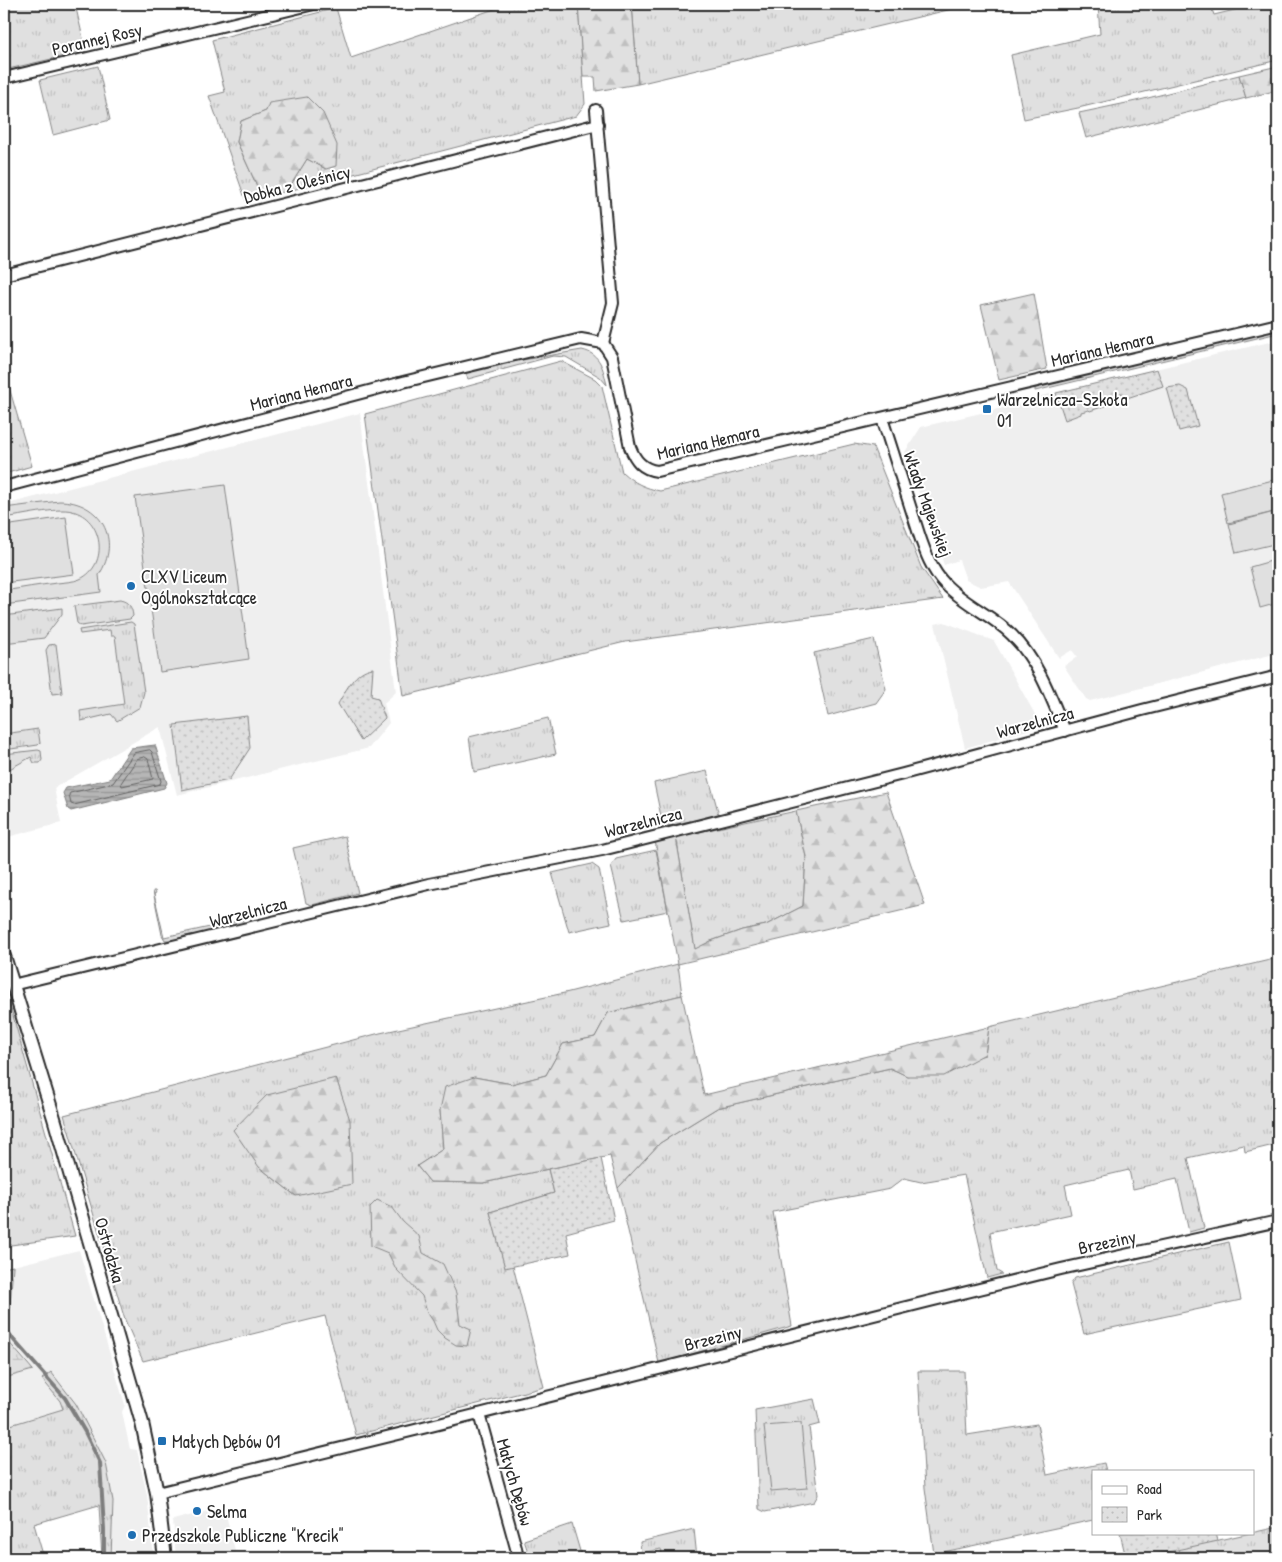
<svg xmlns="http://www.w3.org/2000/svg" width="1282" height="1562" font-family="'Patrick Hand',sans-serif">
<defs>
<pattern id="grass-tufts" width="24" height="20" patternUnits="userSpaceOnUse" patternTransform="scale(1.25)"><rect width="24" height="20" fill="#e0e0e0"/><path d="M3 7l-1-3M5 7V3M7 7l1-3M15 17l-1-3M17 17v-4M19 17l1-3" fill="none" stroke="#c0c0c0"/></pattern>
<pattern id="forest-firs" width="22" height="20" patternUnits="userSpaceOnUse" patternTransform="scale(1.25)"><rect width="22" height="20" fill="#e0e0e0"/><path d="M5 1l3.5 6h-7zM16 11l3.5 6h-7z" fill="#c0c0c0"/></pattern>
<pattern id="wetland-marsh" width="20" height="14" patternUnits="userSpaceOnUse" patternTransform="scale(1.25)"><rect width="20" height="14" fill="#e0e0e0"/><path d="M1 5h8M5 5V1M11 12h8M15 12V8" fill="none" stroke="#c0c0c0"/></pattern>
<pattern id="park-dots" width="8" height="8" patternUnits="userSpaceOnUse" patternTransform="scale(1.25)"><rect width="8" height="8" fill="#e0e0e0"/><path d="M2 2h.1M6 6h.1" fill="none" stroke="#c0c0c0" stroke-width="1.8" stroke-linecap="round"/></pattern>
<pattern id="water-rules" width="6" height="5" patternUnits="userSpaceOnUse" patternTransform="scale(1.25)"><rect width="6" height="5" fill="#b6b6b6"/><path d="M0 2.5h6" fill="none" stroke="#949494"/></pattern>
</defs>
<rect width="100%" height="100%" fill="#fff"/>
<filter id="ink" filterUnits="userSpaceOnUse"><feTurbulence type="fractalNoise" baseFrequency=".02" numOctaves="2"/><feDisplacementMap in="SourceGraphic" scale="10" xChannelSelector="R" yChannelSelector="G"/><feConvolveMatrix kernelMatrix="1 2 1 2 8 2 1 2 1" color-interpolation-filters="sRGB"/></filter>
<g filter="url(#ink)">
<!-- built -->
<g fill="#efefef">
<polygon points="1278,340 1278,653 1090,701 1086,699 1064,666 1077,657 1072,650 1059,658 1009,582 981,587 966,580 959,560 944,565 905,452 921,427 1037,400 1037,397"/>
<polygon points="360,413 396,692 384,703 389,723 369,748 177,795 160,727 54,788 61,823 4,838 4,505"/>
<polygon points="944,622 994,641 1037,718 1034,728 965,748 935,624"/>
<polygon points="79,1250 125,1405 122,1412 130,1449 137,1450 147,1495 154,1558 111,1558 113,1501 51,1373 42,1379 60,1401 64,1409 4,1427 4,1378 33,1370 7,1340 13,1266"/>
<polygon points="224,1507 237,1558 176,1558 173,1520"/>
</g>
<!-- grass -->
<g fill="url(#grass-tufts)" stroke="#868686" fill-rule="evenodd">
<polygon points="4,4 75,4 86,51 4,70"/>
<polygon points="509,4 578,4 585,104 576,116 292,190 292,183 307,159 326,169 266,111 241,121 237,142 262,197 246,201 209,96 225,92 212,40 336,8 351,58"/>
<polygon points="632,4 973,4 638,84"/>
<polygon points="1098,4 1210,4 1214,15 1259,4 1278,4 1278,60 1078,108 1024,119 1011,55 1100,34"/>
<polygon points="98,66 110,120 53,135 40,80"/>
<polygon points="1239,75 1246,98 1086,138 1079,113 1136,101"/>
<polygon points="1278,330 1278,333 1035,391 1035,389 1036,387"/>
<path d="M582,350C601,354 603,369 607,385L600,377L566,357L553,356L468,379L465,372L487,366Z"/>
<path d="M561,361L595,379L602,386L622,472C634,483 645,488 660,491L854,444L873,447L921,567L943,599L625,642L403,696L365,414Z"/>
<polygon points="4,370 32,466 4,474"/>
<path d="M120,600C129,602 132,607 133,616L130,619L81,626L77,623L74,606Z"/>
<polygon points="62,608 62,614 44,638 4,643 4,616"/>
<polygon points="131,622 134,624 144,692 140,707 117,721 111,714 81,721 80,711 124,704 115,636 111,636 110,630 80,634 79,630"/>
<polygon points="874,639 886,689 876,703 828,716 814,653"/>
<polygon points="56,644 62,693 52,694 46,650 49,645"/>
<polygon points="548,718 556,754 474,772 469,737"/>
<polygon points="38,729 40,743 38,745 4,750 4,734"/>
<polygon points="38,750 41,751 42,760 40,763 34,763 31,757 4,772 4,754"/>
<polygon points="707,771 719,815 667,826 662,821 654,783"/>
<polygon points="796,811 806,857 803,906 766,925 742,930 711,941 695,950 676,837"/>
<polygon points="345,836 358,893 312,905 306,903 293,848"/>
<polygon points="656,850 668,911 624,920 611,866 616,859"/>
<polygon points="592,864 599,869 611,923 569,932 552,873"/>
<polygon points="153,891 155,891 156,893 154,894 164,937 242,920 245,924 205,933 184,936 175,940 165,940 162,935"/>
<polygon points="1278,958 1278,1144 1245,1152 1244,1145 1188,1158 1204,1228 1189,1232 1177,1179 1133,1189 1129,1170 1065,1185 1071,1214 990,1232 997,1271 1002,1274 987,1278 964,1175 921,1182 904,1178 890,1189 773,1212 792,1326 659,1363 618,1188 660,1143 717,1108 890,1068 907,1076 985,1055 989,1027"/>
<path d="M678,964L682,995L608,1013L595,1037L563,1044L546,1075L512,1084L474,1077L440,1110L443,1149L417,1166L430,1182L483,1183L548,1169L554,1193L490,1212L505,1267L513,1266L544,1387L356,1435L325,1316L143,1361L125,1320L64,1115L380,1033L569,992ZM336,1078L342,1097L296,1196L259,1167Z"/>
<polygon points="4,984 75,1236 4,1246 4,1193 6,1189 4,1187"/>
<polygon points="1229,1242 1241,1300 1084,1334 1071,1284 1075,1278"/>
<polygon points="918,1371 964,1371 967,1435 1037,1424 1047,1475 1104,1463 1106,1471 1093,1471 1093,1520 934,1554 925,1488"/>
<polygon points="51,1372 76,1404 106,1463 113,1501 111,1558 102,1558 99,1505 34,1524 44,1558 4,1558 4,1427 63,1409 60,1401 42,1379"/>
<polygon points="814,1399 820,1424 809,1427 818,1495 814,1502 765,1512 759,1509 755,1410"/>
<polygon points="572,1524 582,1558 530,1558 524,1540"/>
<polygon points="1278,1527 1278,1558 1180,1558 1178,1549"/>
<polygon points="694,1529 697,1558 663,1558 661,1549 641,1553 640,1542"/>
</g>
<!-- forest -->
<g fill="url(#forest-firs)" stroke="#868686">
<polygon points="578,4 632,4 638,84 596,91 595,77 583,77"/>
<polygon points="1278,66 1278,90 1246,98 1239,75"/>
<polygon points="307,97 323,113 337,145 336,166 326,169 307,159 292,183 292,190 262,197 237,142 241,121 266,111 269,103"/>
<polygon points="1034,293 1047,369 999,380 981,305"/>
<polygon points="886,792 925,905 678,964 655,841 676,837 695,949 711,941 742,930 766,925 803,906 806,857 796,811"/>
<polygon points="682,995 704,1095 989,1027 985,1054 944,1076 907,1076 890,1068 717,1108 660,1143 618,1188 610,1156 483,1183 430,1182 417,1166 443,1149 440,1110 445,1087 474,1077 512,1084 546,1075 563,1044 595,1037 608,1013"/>
<polygon points="336,1078 350,1120 352,1184 296,1196 259,1167 233,1130 267,1095"/>
<polygon points="377,1200 392,1207 403,1222 419,1236 423,1253 443,1264 456,1293 460,1324 471,1329 467,1346 456,1345 445,1338 437,1330 433,1321 427,1312 422,1296 396,1269 388,1253 371,1246 370,1207"/>
<polygon points="13,1266 8,1331 4,1326 4,1268"/>
</g>
<!-- wetland -->
<polygon fill="url(#wetland-marsh)" stroke="#868686" points="7,1340 33,1370 4,1378 4,1341"/>
<!-- park -->
<g fill="url(#park-dots)" stroke="#868686">
<polygon points="1157,369 1163,386 1124,399 1122,393 1117,394 1119,401 1090,411 1089,410 1081,412 1081,414 1065,420 1056,393"/>
<polygon points="1180,386 1188,390 1198,426 1179,431 1167,388"/>
<path d="M373,668L371,696L378,698L385,718L361,741L338,704C346,690 355,670 373,668Z"/>
<polygon points="247,716 250,748 229,780 182,790 174,725"/>
<polygon points="601,1158 614,1220 566,1233 570,1254 505,1268 490,1212 554,1193 548,1169"/>
<polygon points="1120,1533 1216,1533 1218,1541 1140,1558 1126,1558"/>
</g>
<!-- pitch -->
<g fill="#e0e0e0" stroke="#868686">
<polygon points="1273,480 1278,500 1278,511 1228,523 1221,493"/>
<polygon points="225,485 249,659 160,672 135,497"/>
<path d="M59,501C101,501 122,540 99,575L101,592L4,605V591C22,588 39,585 57,583C65,582 73,582 80,579C110,565 103,518 72,511C58,507 20,516 4,518V508Z"/>
<polygon points="1278,511 1278,543 1236,553 1229,524"/>
<polygon points="66,517 74,574 4,583 4,526"/>
<polygon points="1278,559 1278,603 1260,608 1250,567"/>
<polygon points="801,1423 807,1488 771,1491 764,1426"/>
</g>
<!-- water -->
<polygon fill="url(#water-rules)" stroke="#7e7e7e" points="155,745 167,783 164,788 71,811 68,809 63,793 66,788 110,779 131,748"/>
<g fill="none" stroke-linecap="round" stroke-linejoin="round">
<!-- shore -->
<g stroke="#636363" stroke-width="1">
<polygon points="150,750 152,752 161,781 160,784 74,805 71,804 69,795 70,793 113,783 134,753"/>
<polygon points="145,757 148,759 153,779 122,786 121,783 137,759"/>
</g>
<!-- stream -->
<polyline stroke="#7e7e7e" stroke-width="4" points="4,1329 65,1398 85,1432 100,1463 104,1529 104,1558"/>
<!-- minor casing -->
<g stroke="#2b2b2b" stroke-width="14">
<g id="minor">
<polyline points="4,78 314,4"/>
<polyline points="596,110 613,303 603,343"/>
<polyline points="4,275 598,124"/>
<path d="M882,418L919,534C925,552 932,571 945,584C965,605 992,615 1012,635C1038,661 1051,697 1065,731"/>
<path d="M4,487L403,382L581,339L603,343L612,357L630,447C635,460 642,469 657,471L1278,324"/>
<polyline points="12,985 429,884 602,850 903,774 1142,710 1278,676"/>
<polyline points="479,1414 516,1548 517,1554 514,1558"/>
<polyline points="157,1493 415,1430 930,1301 1061,1269 1278,1221"/>
</g>
</g>
<!-- tertiary casing -->
<g stroke="#2b2b2b" stroke-width="16">
<polyline id="tertiary" points="4,956 54,1118 142,1423 157,1493 165,1558"/>
</g>
<!-- minor -->
<use href="#minor" stroke="#fff" stroke-width="10"/>
<!-- tertiary -->
<use href="#tertiary" stroke="#fff" stroke-width="12"/>
</g>
</g>
<!-- markers -->
<g fill="#1f6fb2" stroke="#fff" stroke-width="2">
<rect x="982" y="404" width="10" height="10" rx="2.5"/>
<circle cx="131" cy="586" r="5"/>
<rect x="157" y="1436" width="10" height="10" rx="2.5"/>
<circle cx="197" cy="1511" r="5"/>
<circle cx="132" cy="1535" r="5"/>
</g>
<g text-anchor="middle" dominant-baseline="central" stroke-width="4" stroke-linejoin="round" paint-order="stroke">
<!-- street labels -->
<g font-size="18" fill="#2b2b2b" stroke="#fff">
<text transform="translate(97 39) rotate(-13)">Porannej Rosy</text>
<text transform="translate(297 184) rotate(-14)">Dobka z Oleśnicy</text>
<text transform="translate(1102 349) rotate(-13)">Mariana Hemara</text>
<text transform="translate(301 392) rotate(-14)">Mariana Hemara</text>
<text transform="translate(708 442) rotate(-13)">Mariana Hemara</text>
<text transform="translate(928 504) rotate(70)">Włady Majewskiej</text>
<text transform="translate(1035 722) rotate(-15)">Warzelnicza</text>
<text transform="translate(643 822) rotate(-14)">Warzelnicza</text>
<text transform="translate(248 912) rotate(-14)">Warzelnicza</text>
<text transform="translate(1107 1242) rotate(-12)">Brzeziny</text>
<text transform="translate(110 1250) rotate(74)">Ostródzka</text>
<text transform="translate(713 1338) rotate(-14)">Brzeziny</text>
<text transform="translate(515 1482) rotate(74)">Małych Dębów</text>
</g>
<!-- poi labels -->
<g font-size="18" fill="#2b2b2b" stroke="#fff" text-anchor="start">
<text x="997" y="399">Warzelnicza-Szkoła<tspan x="997" dy="21">01</tspan></text>
<text x="141" y="576">CLXV Liceum<tspan x="141" dy="21">Ogólnokształcące</tspan></text>
<text x="172" y="1441">Małych Dębów 01</text>
<text x="207" y="1511">Selma</text>
<text x="142" y="1535">Przedszkole Publiczne "Krecik"</text>
</g>
</g>
<!-- margin -->
<rect width="1282" height="1562" fill="none" stroke="#fff" stroke-width="20"/>
<rect x="10" y="10" width="1262" height="1542" fill="none" stroke="#2b2b2b" stroke-width="2" filter="url(#ink)"/>
<!-- legend -->
<rect x="1092" y="1470" width="162" height="65" fill="#ffffff" stroke="#aaaaaa"/>
<rect x="1102" y="1486" width="25" height="8" fill="#ffffff" stroke="#aaaaaa"/>
<text x="1137" y="1494" font-size="15" fill="#2b2b2b">Road</text>
<rect x="1102" y="1507" width="25" height="15" fill="url(#park-dots)" stroke="#aaaaaa"/>
<text x="1137" y="1520" font-size="15" fill="#2b2b2b">Park</text>
</svg>
